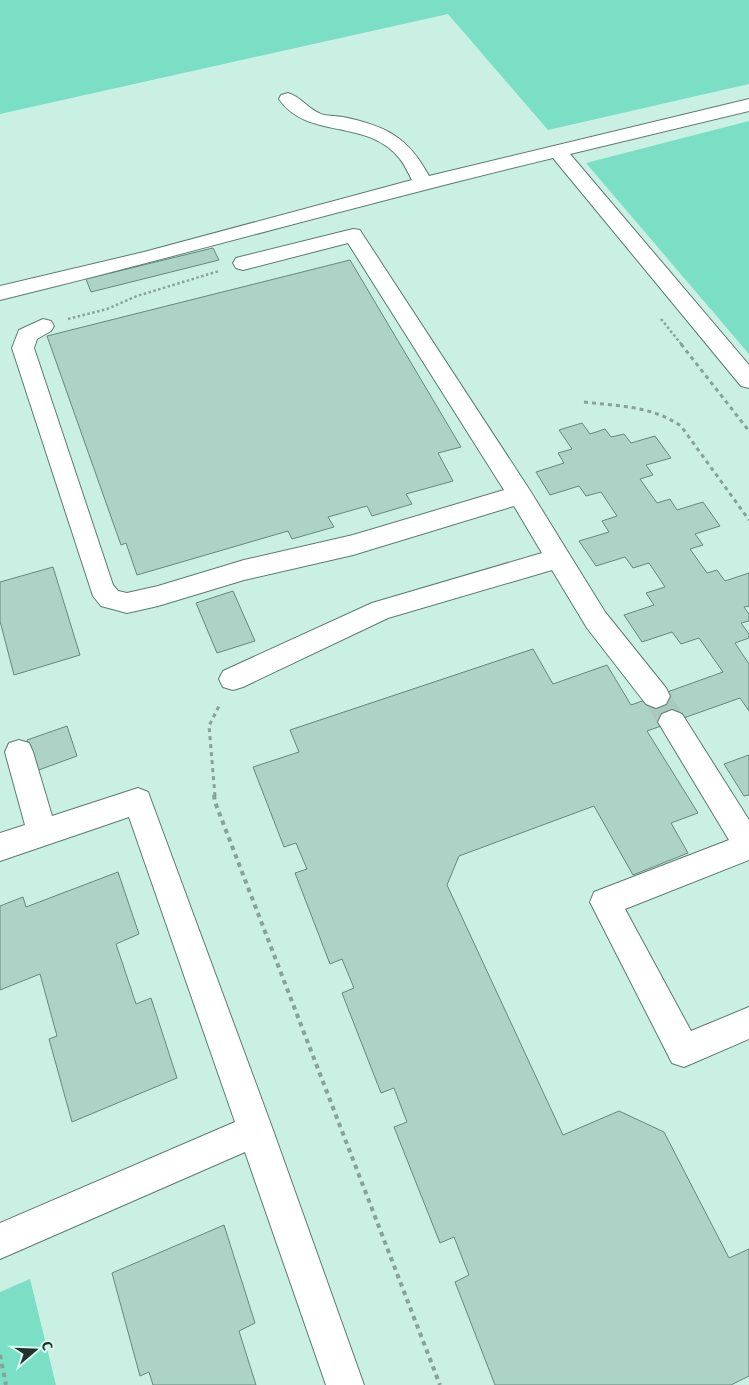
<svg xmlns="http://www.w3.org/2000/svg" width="749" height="1385" font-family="'Fira Sans',sans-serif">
<rect width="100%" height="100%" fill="#caefe3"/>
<!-- green -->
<g fill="#7bdfc5">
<polygon points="0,0 749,0 749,84 548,130 448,14 0,114"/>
<polygon points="749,121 749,354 586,163"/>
<polygon points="30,1279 56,1385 0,1385 0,1292"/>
</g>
<!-- building -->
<g fill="#add2c6" stroke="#66887e">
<polygon points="213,248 219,260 91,292 86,279"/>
<polygon points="350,260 461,447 438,453 453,481 406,494 412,504 372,516 367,506 328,517 334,527 292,539 288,531 137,575 126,543 121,545 47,336"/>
<polygon points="582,423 590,434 605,429 611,437 624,434 631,443 655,436 671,458 646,465 653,475 640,479 657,503 670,499 677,510 703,502 720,526 695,534 703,545 690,549 707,573 717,570 725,581 749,573 749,606 744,607 749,614 749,621 741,623 749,634 749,638 735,643 749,664 749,711 740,698 647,731 698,813 671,823 688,853 633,875 594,806 459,856 447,885 563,1135 619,1111 664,1132 729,1258 749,1249 749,1376 731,1385 495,1385 455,1282 469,1275 454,1237 440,1243 394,1127 407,1122 394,1088 381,1093 342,993 354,988 342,959 330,964 295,873 307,869 296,843 284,847 253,767 299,752 290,730 533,649 553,684 607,665 631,705 723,672 699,638 681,644 672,632 642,642 624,615 654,605 646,593 665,587 649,563 633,568 625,557 596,566 579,541 609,532 602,521 617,516 601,492 586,496 579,486 550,495 536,472 564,463 558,453 572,449 559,430"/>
<polygon points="53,567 80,655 14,675 0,621 0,582"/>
<polygon points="233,591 255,641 217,653 196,603"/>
<polygon points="67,726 77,756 36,771 27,740"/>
<polygon points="749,755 749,795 744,796 724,764"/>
<polygon points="118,872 139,934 116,944 136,1004 151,998 177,1078 72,1122 49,1039 57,1036 40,974 0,990 0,906 23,897 26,907"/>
<polygon points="224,1225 255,1323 239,1331 256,1385 153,1385 149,1372 140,1376 112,1273"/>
</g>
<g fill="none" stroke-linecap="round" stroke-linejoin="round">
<!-- minor-tunnel -->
<polyline stroke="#a9c9bf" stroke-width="26" stroke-dasharray="26 12" stroke-linecap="butt" points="656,696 672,722"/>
<!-- minor casing -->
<g stroke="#5a7c72" stroke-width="2">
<g id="minor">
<path d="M288,93C302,97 309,111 324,115C330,116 337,116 343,117C386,126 408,137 429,176L749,99V111L570,154L749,365V388L741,386L553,158C368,202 185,255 0,300V286L144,252L412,180C408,173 405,165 400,159C367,117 308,141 279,99L281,95Z"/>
<polygon points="353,229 360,230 363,235 529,489 605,612 666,688 670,696 666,704 656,708 646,704 587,628 552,570 388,618 243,687 233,690 223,687 219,679 223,671 372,603 542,553 514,506 353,555 244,580 158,606 127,613 101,606 93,596 12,348 19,330 43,319 51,321 54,326 51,331 37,339 34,348 113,585 118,591 127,593 158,586 244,560 353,535 504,490 348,243 243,270 236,268 233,263 236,258"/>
<polygon points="672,710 682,714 749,820 749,860 625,909 691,1031 749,1007 749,1039 684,1067 672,1063 590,902 594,892 729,840 658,722 662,714"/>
<polygon points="19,740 29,743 33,752 52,816 138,788 148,792 273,1130 364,1385 326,1385 245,1152 0,1259 0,1223 235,1122 129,817 0,861 0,833 25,825 5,752 9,743"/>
</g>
</g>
<!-- path-far2 -->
<g stroke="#87a29a" stroke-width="2.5" stroke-dasharray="2.5 2.5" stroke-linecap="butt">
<polyline points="68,319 107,309 137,296 219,271"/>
<polyline points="661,319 682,345"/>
</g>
<!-- path-far1 -->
<g stroke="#87a29a" stroke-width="3" stroke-dasharray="4 4" stroke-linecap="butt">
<polyline points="681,344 749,431"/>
<path d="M584,402C618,406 652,406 681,426L749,520"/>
<polyline points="215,796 209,726 220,704"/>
</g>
<!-- path -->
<g stroke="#87a29a" stroke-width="4" stroke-dasharray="4.5 4.5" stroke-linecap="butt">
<polyline points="214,795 215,802 440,1385"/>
<polyline points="0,1355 6,1385"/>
</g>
<!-- minor -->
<use href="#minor" fill="#fff" fill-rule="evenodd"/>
</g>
<!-- north arrow -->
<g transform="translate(35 1350) rotate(71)" stroke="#d7fcf1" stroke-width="4" paint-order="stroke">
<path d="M0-4L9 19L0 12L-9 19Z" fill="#23312d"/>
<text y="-8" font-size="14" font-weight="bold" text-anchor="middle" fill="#23312d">С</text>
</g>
</svg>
